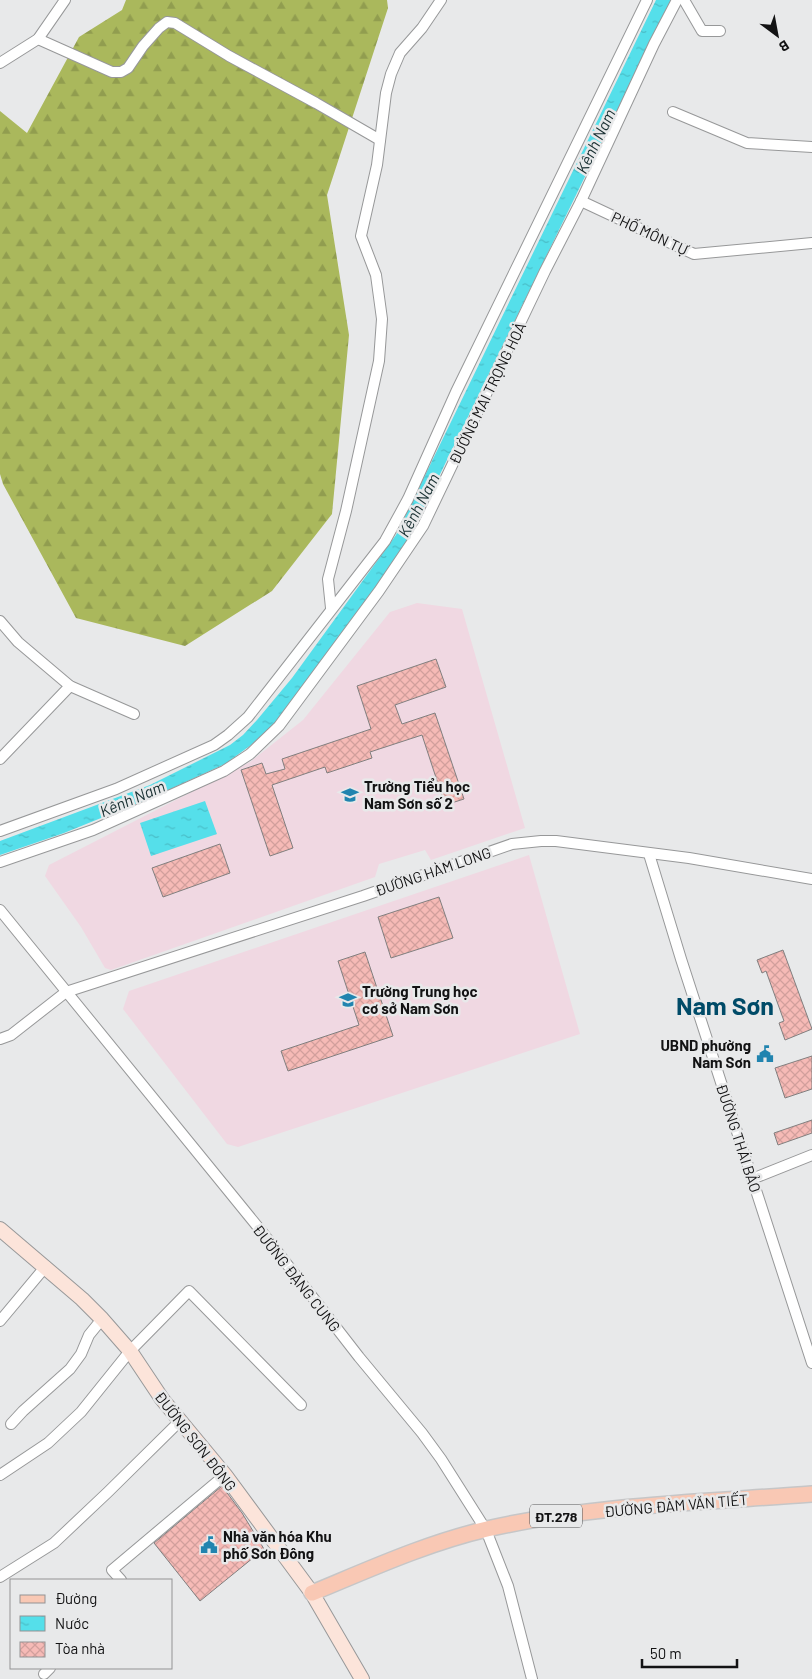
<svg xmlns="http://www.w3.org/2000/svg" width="812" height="1679" font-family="Barlow,sans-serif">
<defs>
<pattern id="forest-firs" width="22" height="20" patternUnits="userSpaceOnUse" patternTransform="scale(1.25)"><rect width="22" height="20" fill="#aab85c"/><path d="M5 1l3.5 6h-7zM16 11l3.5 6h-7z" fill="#919d4f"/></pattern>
<pattern id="water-ripples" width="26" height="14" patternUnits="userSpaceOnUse" patternTransform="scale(1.25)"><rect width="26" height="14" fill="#55dfea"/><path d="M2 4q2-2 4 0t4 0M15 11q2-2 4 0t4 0" fill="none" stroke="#49bec8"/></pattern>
<pattern id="building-cross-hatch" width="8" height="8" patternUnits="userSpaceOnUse" patternTransform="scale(1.25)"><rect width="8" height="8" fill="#f6bab6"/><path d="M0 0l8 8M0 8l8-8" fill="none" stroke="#d29f9c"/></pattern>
</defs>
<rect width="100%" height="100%" fill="#e8e9ea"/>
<!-- education -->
<g fill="#f0d8e2">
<polygon points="417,603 462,609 525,828 431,860 425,850 379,864 375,877 111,970 105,968 81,927 45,876 49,865 250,762 303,720 390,612"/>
<polygon points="529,855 580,1034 238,1147 227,1144 123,1009 129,991"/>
</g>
<!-- forest -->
<polygon fill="url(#forest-firs)" points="126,0 387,0 388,8 327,195 349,335 332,514 272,591 185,646 76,618 3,484 0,474 0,111 27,133 79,37 122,10"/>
<!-- water -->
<g fill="url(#water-ripples)">
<polygon points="656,0 671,0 408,540 383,579 274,724 251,745 225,764 153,797 64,833 0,855 0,841 150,785 230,745 243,735 257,720 292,678 396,535"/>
<polygon points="205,801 217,834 151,856 140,823"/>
</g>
<!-- building -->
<g fill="url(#building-cross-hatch)" stroke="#817f7f">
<polygon points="436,659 446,687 395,705 402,724 435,713 464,799 445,805 422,735 370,752 372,758 327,773 325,767 272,785 293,848 270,856 241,770 262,763 266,774 285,769 282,759 371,729 357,686"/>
<polygon points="220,844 230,873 163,897 152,868"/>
<polygon points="439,897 453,938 391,958 378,917"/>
<polygon points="783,950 812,1029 785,1040 779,1023 784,1021 766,971 762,973 757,960"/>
<polygon points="365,952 393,1036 288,1071 281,1051 359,1025 338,961"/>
<polygon points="812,1056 812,1089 785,1098 775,1068"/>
<polygon points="812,1120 812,1133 778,1145 774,1133"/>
<polygon points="222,1486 242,1513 264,1549 200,1601 154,1543"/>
</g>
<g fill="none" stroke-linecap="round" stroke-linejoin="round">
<!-- minor casing -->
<g stroke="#979899" stroke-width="12">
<g id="minor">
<polyline points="684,0 702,31 720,31"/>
<polyline points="38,39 112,72 121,72 128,68 143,46 159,28 167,22 175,23 229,56 316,103 380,140"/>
<polyline points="0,63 38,39 65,0"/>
<polyline points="673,112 747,143 812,147"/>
<polyline points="581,201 694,254 812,243"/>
<polyline points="331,608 328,579 346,511 379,361 382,319 376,275 361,236 377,165 386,93 391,74 400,53 422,28 441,0"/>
<polyline points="0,621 18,642 70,686 134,714"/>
<polyline points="0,759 70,686"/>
<polyline points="0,831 116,789 214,745 228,735 248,717 385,541 408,499 456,392 647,0"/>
<polyline points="649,854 681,959 812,1363"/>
<polyline points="0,862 93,830 224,771 250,754 279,726 379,591 423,526 545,271 581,201 654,44 677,0"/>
<polyline points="0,910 262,1232 359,1357 422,1433 441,1459 486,1530 508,1586 532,1679"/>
<polyline points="0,1039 11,1035 66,992 363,896 512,844 541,841 556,841 689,858 812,879"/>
<polyline points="752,1179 812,1155"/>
<polyline points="0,1321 46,1266"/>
<polyline points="11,1424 23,1411 70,1369 81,1354 89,1335 102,1319"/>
<polyline points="0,1475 48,1443 81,1412 130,1351 189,1291 301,1405"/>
<polyline points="0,1577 54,1543 108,1492 180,1421"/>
<polyline points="121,1580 112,1570 225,1475"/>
<polyline points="44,1674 50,1668"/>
</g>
</g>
<!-- secondary casing -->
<g stroke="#979899" stroke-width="16">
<polyline id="secondary" points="0,1229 82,1299 102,1319 130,1351 162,1399 225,1475 312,1593 362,1679"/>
</g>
<!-- primary casing -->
<g stroke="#c6c6c7" stroke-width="18">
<path id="primary" d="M312,1593C370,1569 427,1543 487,1529C592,1505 705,1502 812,1494"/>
</g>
<!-- minor -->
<use href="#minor" stroke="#fff" stroke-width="10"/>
<!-- secondary -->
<use href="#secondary" stroke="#fce4da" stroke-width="14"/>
<!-- primary -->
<use href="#primary" stroke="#f9c8b4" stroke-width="15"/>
</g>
<!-- icons -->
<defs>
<g id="school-bare" transform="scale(1.35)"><path d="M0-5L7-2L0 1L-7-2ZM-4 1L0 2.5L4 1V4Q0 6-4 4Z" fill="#2184af" stroke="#e8e9ea" stroke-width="2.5" paint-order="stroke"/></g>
<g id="civic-bare" transform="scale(1.35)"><path d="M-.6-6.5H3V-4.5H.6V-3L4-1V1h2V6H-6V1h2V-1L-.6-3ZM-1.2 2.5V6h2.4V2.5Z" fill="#2184af" stroke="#e8e9ea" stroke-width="2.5" paint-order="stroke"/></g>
</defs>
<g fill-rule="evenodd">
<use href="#school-bare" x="350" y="795"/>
<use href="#school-bare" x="348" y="1000"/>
<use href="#civic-bare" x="765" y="1054"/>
<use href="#civic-bare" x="209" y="1545"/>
</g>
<g text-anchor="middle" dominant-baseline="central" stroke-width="5" stroke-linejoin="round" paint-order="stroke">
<!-- shield labels -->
<rect fill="#e8e9ea" stroke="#535354" stroke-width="1" x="530" y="1504.5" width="52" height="23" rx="4"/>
<g font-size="14" font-weight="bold" fill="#131314">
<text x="556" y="1516">ĐT.278</text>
</g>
<!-- street labels -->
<g font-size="15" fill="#131314" stroke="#e8e9ea">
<text transform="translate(650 233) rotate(25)">PHỐ MÔN TỰ</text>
<text transform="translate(487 393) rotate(-64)">ĐƯỜNG MAI TRỌNG HOÀ</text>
<text transform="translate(433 871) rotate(-19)">ĐƯỜNG HÀM LONG</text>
<text transform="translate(739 1138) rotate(72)">ĐƯỜNG THÁI BẢO</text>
<text transform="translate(297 1278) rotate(52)">ĐƯỜNG ĐẶNG CUNG</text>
<text transform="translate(196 1441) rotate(52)">ĐƯỜNG SƠN ĐÔNG</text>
<text transform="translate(676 1505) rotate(-5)">ĐƯỜNG ĐÀM VĂN TIẾT</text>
</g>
<!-- poi labels -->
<g font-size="15" font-weight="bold" fill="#131314" stroke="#e8e9ea" text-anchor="start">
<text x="364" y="786">Trường Tiểu học<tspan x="364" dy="17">Nam Sơn số 2</tspan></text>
<text x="362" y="991">Trường Trung học<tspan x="362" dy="17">cơ sở Nam Sơn</tspan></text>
<text x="751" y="1045" text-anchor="end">UBND phường<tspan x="751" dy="17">Nam Sơn</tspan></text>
<text x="223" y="1536">Nhà văn hóa Khu<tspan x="223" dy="17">phố Sơn Đông</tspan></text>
</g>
<!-- water labels -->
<g font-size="16" font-style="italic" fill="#172e30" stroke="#e8e9ea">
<text transform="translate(595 141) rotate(-64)">Kênh Nam</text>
<text transform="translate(418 505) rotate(-62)">Kênh Nam</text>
<text transform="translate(132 798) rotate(-23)">Kênh Nam</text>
</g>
<!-- town labels -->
<g font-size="25" font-weight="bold" fill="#004b68" stroke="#e8e9ea">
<text x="725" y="1005">Nam Sơn</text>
</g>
</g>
<!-- legend -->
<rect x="10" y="1579" width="162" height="90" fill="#e8e9ea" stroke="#939394"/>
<rect x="20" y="1595" width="25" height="8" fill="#f9c8b4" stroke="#939394"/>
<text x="55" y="1604" font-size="15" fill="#131314">Đường</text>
<rect x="20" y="1616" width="25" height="15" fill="url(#water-ripples)" stroke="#939394"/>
<text x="55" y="1629" font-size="15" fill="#131314">Nước</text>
<rect x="20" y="1642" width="25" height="15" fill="url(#building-cross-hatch)" stroke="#939394"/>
<text x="55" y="1654" font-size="15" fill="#131314">Tòa nhà</text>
<!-- north arrow -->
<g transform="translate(777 35) rotate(148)" stroke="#e8e9ea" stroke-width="4" paint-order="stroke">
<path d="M0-4L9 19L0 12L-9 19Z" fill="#131314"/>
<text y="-8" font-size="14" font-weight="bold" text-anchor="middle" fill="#131314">B</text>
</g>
<!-- scale -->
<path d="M642 1659v8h95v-8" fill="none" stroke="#131314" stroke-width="2.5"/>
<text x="650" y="1659" font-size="15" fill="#131314" stroke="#e8e9ea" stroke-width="4" paint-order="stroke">50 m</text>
</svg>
